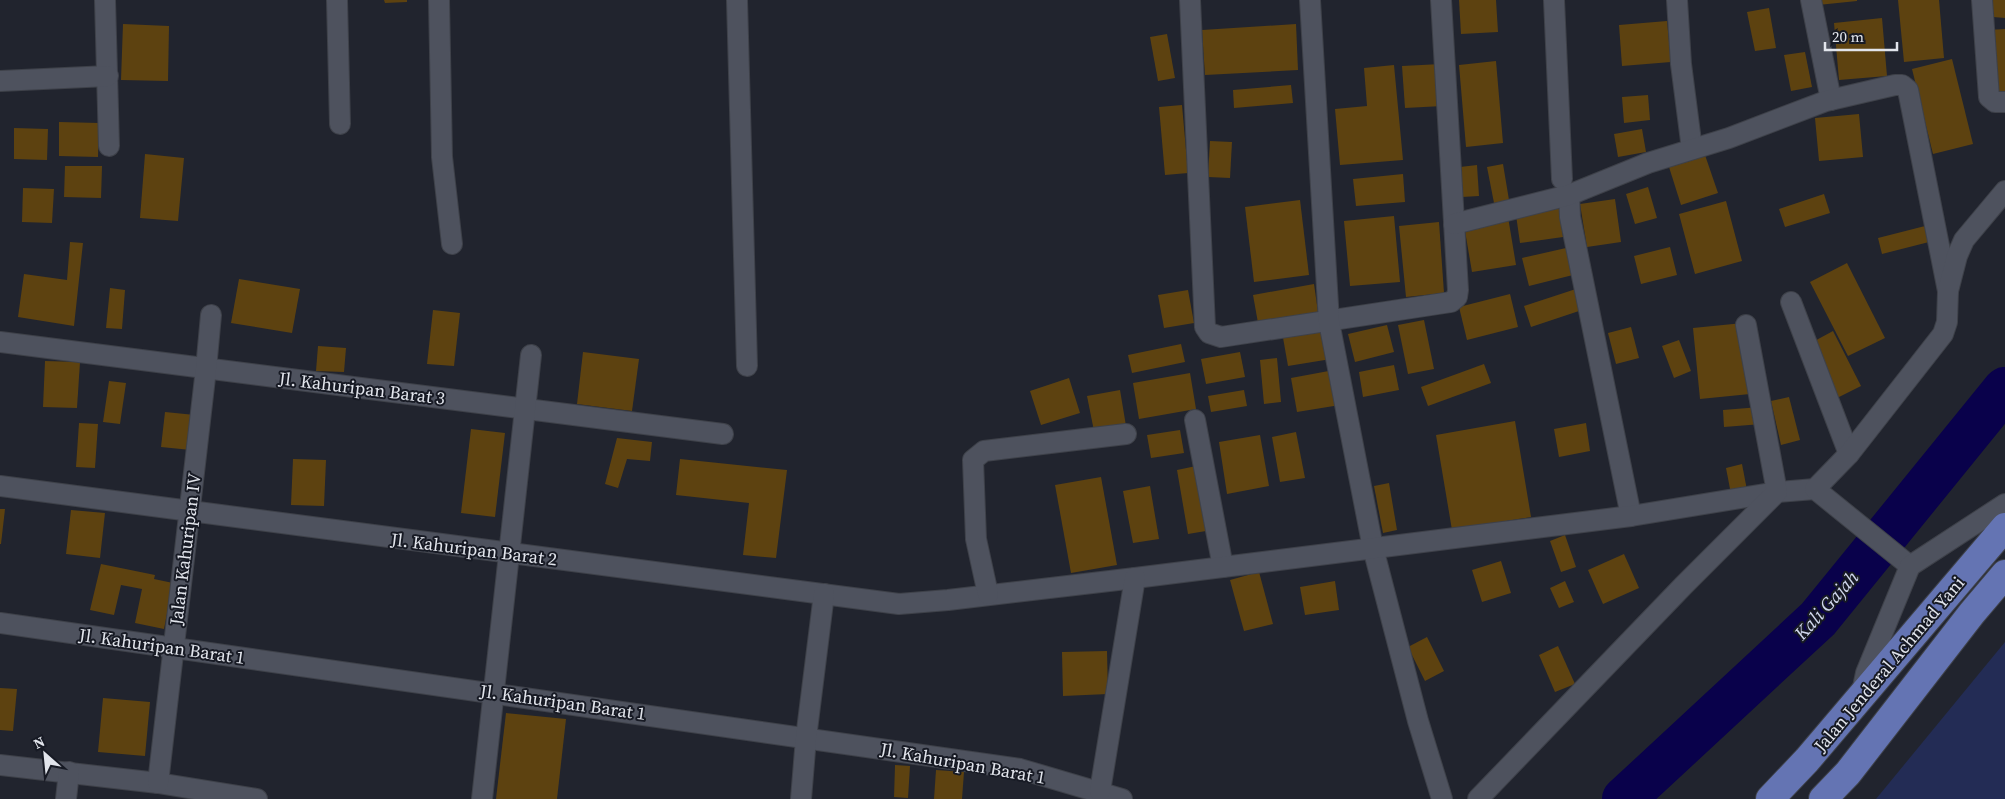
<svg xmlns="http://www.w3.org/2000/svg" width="2005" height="799" font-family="'Source Serif 4',serif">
<rect width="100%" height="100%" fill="#21242e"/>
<!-- green -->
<polygon fill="#232c55" points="2005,642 2005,799 1876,799"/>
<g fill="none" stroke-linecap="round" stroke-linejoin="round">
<!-- river -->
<polyline stroke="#09014b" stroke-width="44" points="1624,799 1818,619 2005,389"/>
</g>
<!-- building -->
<g fill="#5d4210">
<polygon points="384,0 407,0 407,2 385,3"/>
<polygon points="1459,0 1496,0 1498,32 1461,34"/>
<polygon points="1818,0 1857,0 1857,1 1818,5"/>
<polygon points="1898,0 1939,0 1944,58 1904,62"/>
<polygon points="1993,0 2005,0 2005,18 1993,17"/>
<polygon points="1769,8 1776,48 1755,51 1747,12"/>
<polygon points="1882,18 1887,76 1839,80 1834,23"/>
<polygon points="1667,21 1671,62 1622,66 1619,25"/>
<polygon points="123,24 169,26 168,81 121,80"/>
<polygon points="1296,24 1298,70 1205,75 1202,30"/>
<polygon points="2005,29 2005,95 1994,96 1988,30"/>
<polygon points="1167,34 1175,78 1158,81 1150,37"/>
<polygon points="1805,52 1812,87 1791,91 1784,55"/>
<polygon points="1952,59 1973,144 1933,154 1912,69"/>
<polygon points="1496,61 1503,143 1466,147 1459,65"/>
<polygon points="1441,64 1443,106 1405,108 1402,66"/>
<polygon points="1394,65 1403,160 1340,165 1335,109 1367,106 1364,68"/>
<polygon points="1291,85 1293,103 1234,108 1233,90"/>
<polygon points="1648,95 1650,120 1624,123 1622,97"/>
<polygon points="1182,105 1188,173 1165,175 1159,107"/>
<polygon points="1859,114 1863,157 1819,161 1815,118"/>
<polygon points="59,122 99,123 98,157 59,156"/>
<polygon points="14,128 48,129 47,160 14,159"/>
<polygon points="1642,129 1646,152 1618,157 1614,134"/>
<polygon points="1210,141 1232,142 1230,178 1208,177"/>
<polygon points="145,154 184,158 178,221 140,218"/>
<polygon points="1705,155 1718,193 1681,205 1669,167"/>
<polygon points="1503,164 1509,200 1494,203 1487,167"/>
<polygon points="1477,165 1479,196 1462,197 1460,167"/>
<polygon points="65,166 102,166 101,198 64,197"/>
<polygon points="1403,174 1405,202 1356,206 1353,179"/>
<polygon points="1648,187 1657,218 1635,224 1626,194"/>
<polygon points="23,188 54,189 52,223 22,222"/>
<polygon points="1824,194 1830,213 1785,227 1779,209"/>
<polygon points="1615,199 1621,242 1587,247 1580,204"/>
<polygon points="1300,200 1309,275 1254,282 1245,207"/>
<polygon points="1726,201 1742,261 1695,274 1679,214"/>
<polygon points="1559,208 1563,237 1520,243 1516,215"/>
<polygon points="1394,216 1400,282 1350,286 1344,221"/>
<polygon points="1508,217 1516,265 1472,272 1464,225"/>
<polygon points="1439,222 1444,293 1406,297 1399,226"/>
<polygon points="1925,226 1929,242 1882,254 1878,238"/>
<polygon points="70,242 83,243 74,326 18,317 24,274 67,280"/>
<polygon points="1670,247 1677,275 1641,284 1634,256"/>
<polygon points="1566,248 1573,275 1529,286 1522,258"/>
<polygon points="1847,263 1885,338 1848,356 1810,282"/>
<polygon points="239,279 300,289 292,333 231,323"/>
<polygon points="1314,284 1318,312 1258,323 1253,295"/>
<polygon points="1582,287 1588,308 1531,327 1524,306"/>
<polygon points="110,288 125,290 122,329 106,328"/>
<polygon points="1188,290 1194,323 1164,328 1158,295"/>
<polygon points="1510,294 1518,327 1467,340 1459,307"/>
<polygon points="433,310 460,313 454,366 427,364"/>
<polygon points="1424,320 1434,369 1408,374 1398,325"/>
<polygon points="1743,323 1750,394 1700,399 1693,328"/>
<polygon points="1325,324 1331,359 1288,366 1282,332"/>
<polygon points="1387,325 1394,352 1355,362 1348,334"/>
<polygon points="1631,327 1639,358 1616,364 1608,333"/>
<polygon points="1833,331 1861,386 1837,398 1809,344"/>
<polygon points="1679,340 1691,371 1674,378 1662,346"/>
<polygon points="1181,344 1185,362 1132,373 1128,355"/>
<polygon points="318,346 346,348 344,372 316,371"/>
<polygon points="583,352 639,359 632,411 577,404"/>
<polygon points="1240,352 1245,377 1206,384 1201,359"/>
<polygon points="1277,358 1281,402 1264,404 1260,360"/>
<polygon points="45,361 80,362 77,408 43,407"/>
<polygon points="1484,364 1491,383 1428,406 1421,387"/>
<polygon points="1394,365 1399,390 1363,397 1359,372"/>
<polygon points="1334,370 1340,405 1297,412 1291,378"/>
<polygon points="1190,373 1196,409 1139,419 1133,383"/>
<polygon points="1069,378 1080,413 1041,425 1030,391"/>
<polygon points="109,381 126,383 120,424 103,422"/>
<polygon points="1120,390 1126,426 1094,431 1087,396"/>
<polygon points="1244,390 1247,406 1211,412 1208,396"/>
<polygon points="1789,397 1800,440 1781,445 1771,401"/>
<polygon points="1760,407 1762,424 1724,427 1723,410"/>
<polygon points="165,412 195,415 191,450 161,447"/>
<polygon points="1515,421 1531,517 1452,530 1436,435"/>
<polygon points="79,423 98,424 95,468 76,467"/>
<polygon points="1586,423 1590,451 1559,457 1554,429"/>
<polygon points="471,429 505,433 495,517 461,513"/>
<polygon points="1180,430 1184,453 1151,458 1147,435"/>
<polygon points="1296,432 1305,478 1280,482 1272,437"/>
<polygon points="1260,435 1269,486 1227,494 1219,442"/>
<polygon points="617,438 652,442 650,461 627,459 618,488 605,484"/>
<polygon points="293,459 326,460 324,506 291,505"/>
<polygon points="680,459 787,470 776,558 743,555 749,503 676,495"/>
<polygon points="1742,464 1747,490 1731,494 1726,468"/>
<polygon points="1201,465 1212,530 1188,534 1177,470"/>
<polygon points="1101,477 1117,565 1071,573 1055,485"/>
<polygon points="1389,483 1397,530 1383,533 1374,486"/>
<polygon points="1150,486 1159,539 1133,543 1123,491"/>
<polygon points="0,509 5,509 1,544 0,544"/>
<polygon points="71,510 105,513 100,558 66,554"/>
<polygon points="1565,535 1576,567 1561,572 1550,541"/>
<polygon points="1624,554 1639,588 1603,604 1588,570"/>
<polygon points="1501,561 1511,593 1482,602 1472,570"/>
<polygon points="101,564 155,575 154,579 173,583 164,629 135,623 142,589 121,585 114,615 90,610"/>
<polygon points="1259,572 1273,624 1244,631 1230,580"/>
<polygon points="1335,581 1339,610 1305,615 1300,587"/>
<polygon points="1565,581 1574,602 1559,608 1550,588"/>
<polygon points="1427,637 1444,671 1425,681 1408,647"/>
<polygon points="1558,646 1575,684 1555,692 1539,655"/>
<polygon points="1107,651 1108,694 1063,696 1062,652"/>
<polygon points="0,688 17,689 13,731 0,730"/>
<polygon points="103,698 150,702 145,756 98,752"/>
<polygon points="506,713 566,719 557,799 496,799"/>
<polygon points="895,765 910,766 908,798 894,797"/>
<polygon points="936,770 964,772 962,799 934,799"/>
</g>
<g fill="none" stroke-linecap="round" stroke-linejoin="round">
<!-- minor casing -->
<g stroke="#3e4149" stroke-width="22">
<g id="minor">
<polyline points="105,0 109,146"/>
<polyline points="337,0 340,124"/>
<polyline points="439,0 442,157 452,244"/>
<polyline points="737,0 747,366"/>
<polyline points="1190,0 1205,327 1209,333 1221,337 1451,302 1457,297 1458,290 1441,0"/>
<polyline points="1310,0 1329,322 1373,548 1418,721 1442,799"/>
<polyline points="1554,0 1562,179"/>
<polyline points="1677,0 1681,64 1692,149"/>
<polyline points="1811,0 1831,100"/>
<polyline points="1982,0 1989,97 1995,102 2005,102"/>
<polyline points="0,81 108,76"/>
<polyline points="1569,195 1570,217 1631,516"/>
<polyline points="1454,224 1569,195 1648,163 1729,138 1826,101 1895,85 1902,85 1908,90 1948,291"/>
<polyline points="1791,302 1849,454"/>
<polyline points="0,342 723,434"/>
<polyline points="1195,420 1223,567"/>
<polyline points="0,486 899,604 948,600 1135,578 1631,516 1777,492 1815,489"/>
<polyline points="1910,566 1815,489 1849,454 1943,334 1947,322 1948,291 1957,256 1964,240 2005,191"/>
<polyline points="988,594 976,539 973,460 984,451 1126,434"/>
<polyline points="0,623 1020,769 1122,799"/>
<polyline points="1862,692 1866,673 1910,566 2005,504"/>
<polyline points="0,765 158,783 257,799"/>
<polyline points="158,783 206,369 211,315"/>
<polyline points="1100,791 1135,578"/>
<polyline points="66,799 69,772"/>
<polyline points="482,799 531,355"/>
<polyline points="801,799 806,738 824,594"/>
<polyline points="1478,799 1684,585 1777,492 1746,325"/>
</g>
</g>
<!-- primary casing -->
<g stroke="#3e4149" stroke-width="30">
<g id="primary">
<polyline points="1770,799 1807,760 2005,527"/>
<polyline points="1823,799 1848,773 1972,613 2005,574"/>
</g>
</g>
<!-- minor -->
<use href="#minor" stroke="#4e525e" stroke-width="20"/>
<!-- primary -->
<use href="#primary" stroke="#6474b3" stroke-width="28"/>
</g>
<g text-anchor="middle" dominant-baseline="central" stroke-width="4" stroke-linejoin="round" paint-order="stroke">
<!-- street labels -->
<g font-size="18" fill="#e2e5ec" stroke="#171a24">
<text transform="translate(362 388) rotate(7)">Jl. Kahuripan Barat 3</text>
<text transform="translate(185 549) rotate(-83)">Jalan Kahuripan IV</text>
<text transform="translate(474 549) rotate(7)">Jl. Kahuripan Barat 2</text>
<text transform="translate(162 646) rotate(8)">Jl. Kahuripan Barat 1</text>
<text transform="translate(1889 664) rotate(-50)">Jalan Jenderal Achmad Yani</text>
<text transform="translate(563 702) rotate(8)">Jl. Kahuripan Barat 1</text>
<text transform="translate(963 763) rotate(10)">Jl. Kahuripan Barat 1</text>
</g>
<!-- water labels -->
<g font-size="19" font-style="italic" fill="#d1d8ed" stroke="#171a24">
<text transform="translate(1826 605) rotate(-48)">Kali Gajah</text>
</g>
</g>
<!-- north arrow -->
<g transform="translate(45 754) rotate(333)" stroke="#171a24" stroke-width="4" paint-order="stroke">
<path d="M0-4L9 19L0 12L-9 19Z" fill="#e2e5ec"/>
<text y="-8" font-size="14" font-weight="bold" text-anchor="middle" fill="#e2e5ec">N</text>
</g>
<!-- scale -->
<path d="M1825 42v8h72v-8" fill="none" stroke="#e2e5ec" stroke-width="2.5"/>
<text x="1832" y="42" font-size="15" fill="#e2e5ec" stroke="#171a24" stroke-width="4" paint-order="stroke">20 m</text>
</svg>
